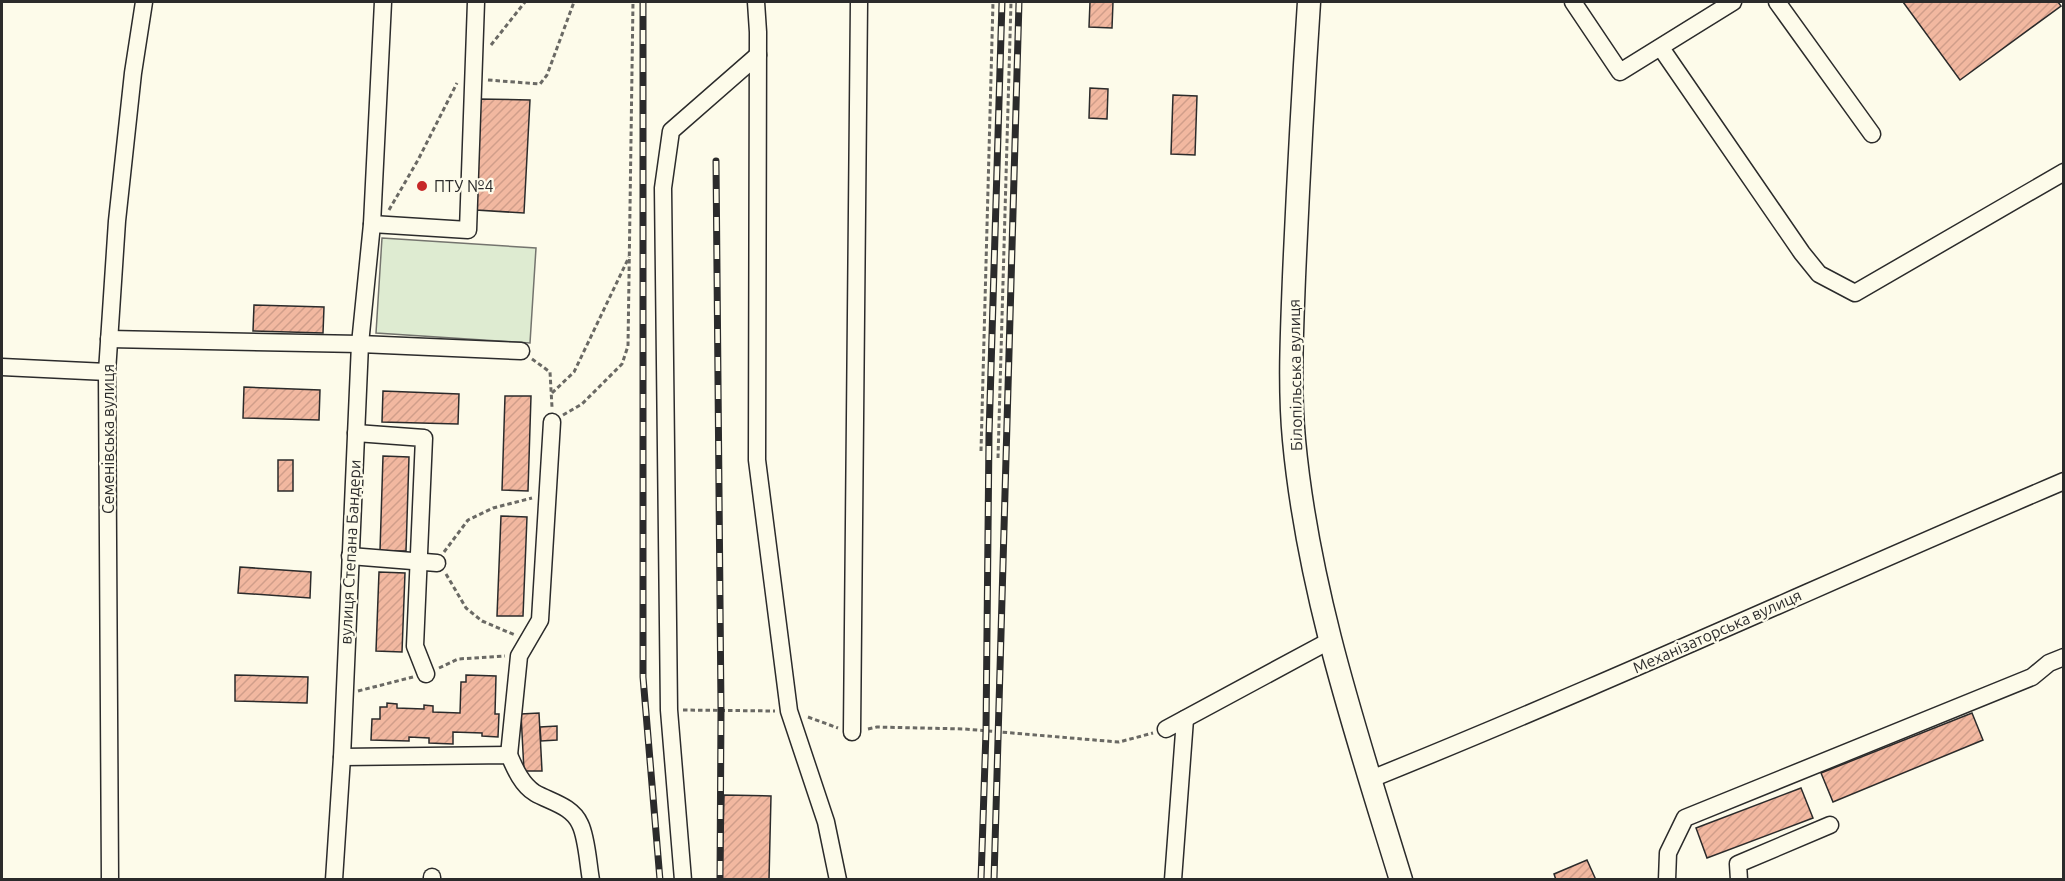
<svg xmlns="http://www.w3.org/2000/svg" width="2065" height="881" font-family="Ubuntu,sans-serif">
<defs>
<pattern id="building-hatch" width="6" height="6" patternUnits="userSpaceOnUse" patternTransform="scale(1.5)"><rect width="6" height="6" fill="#f2b8a0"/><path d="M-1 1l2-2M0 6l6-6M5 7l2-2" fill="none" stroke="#d09e8a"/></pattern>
</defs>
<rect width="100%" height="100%" fill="#fdfbea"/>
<!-- grass -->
<polygon fill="#deebd1" stroke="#74746e" stroke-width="1.5" points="382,238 536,248 530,343 376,333"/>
<!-- building -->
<g fill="url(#building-hatch)" stroke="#2b2b2b" stroke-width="1.5">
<polygon points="1090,2 1113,2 1112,28 1089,27"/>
<polygon points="1903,2 2058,2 2061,6 1960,80"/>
<polygon points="1090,88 1108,89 1107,119 1089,118"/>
<polygon points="1173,95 1197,96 1195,155 1171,154"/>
<polygon points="478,99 530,100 524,213 476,210"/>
<polygon points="254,305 324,307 323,333 253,331"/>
<polygon points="244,387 320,390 319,420 243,418"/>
<polygon points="383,391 459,394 458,424 382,422"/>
<polygon points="505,396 531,396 528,491 502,490"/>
<polygon points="383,456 409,457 406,551 380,551"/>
<rect x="278" y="460" width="15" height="31"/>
<polygon points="501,516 527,517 523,616 497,616"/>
<polygon points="240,567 311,572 310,598 238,593"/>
<polygon points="379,572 405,573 402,652 376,651"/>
<polygon points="235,675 308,677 307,703 235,701"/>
<polygon points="466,675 496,676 495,714 499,714 498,737 482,736 482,733 453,732 453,744 429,743 429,738 409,737 409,741 371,740 372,719 380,719 380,707 387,707 387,703 397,704 397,708 424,709 424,705 433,706 433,712 460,713 461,682 466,682"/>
<polygon points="539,713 542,771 524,771 521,714"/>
<polygon points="1972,713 1983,740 1833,802 1821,773"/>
<polygon points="557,726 557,740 541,741 540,727"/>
<polygon points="1801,788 1813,818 1707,858 1696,828"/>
<polygon points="724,795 771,796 769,880 722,880"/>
<polygon points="1587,860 1596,880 1556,880 1554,874"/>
</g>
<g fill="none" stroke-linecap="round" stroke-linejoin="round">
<!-- minor casing -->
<g stroke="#2b2b2b" stroke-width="19">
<g id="minor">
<polyline points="756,2 758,32 757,460 789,711 826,822 838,880"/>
<polyline points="1573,2 1620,72 1733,2"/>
<polyline points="1777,2 1872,134"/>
<polyline points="1661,48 1802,253 1819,274 1855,293 2064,172"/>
<polyline points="372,224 468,230 476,2"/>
<polyline points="109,339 360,344 521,351"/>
<polyline points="2,367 107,372"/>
<polyline points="356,433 424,438 415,646 426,674"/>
<polyline points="350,556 437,563"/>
<polyline points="1166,729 1331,640"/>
<polyline points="852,732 859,2"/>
<polyline points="509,755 519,656 540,620 552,422"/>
<path d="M342,757L509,755C515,769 522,785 535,793C551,802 572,806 580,824C587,838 588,864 591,880"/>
<path d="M1371,779C1604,685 1832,580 2064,481"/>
<polyline points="432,877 432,880"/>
<polyline points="110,880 107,372 117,221 133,73 144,2"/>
<polyline points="334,880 342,757 360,344 372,224 383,2"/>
<polyline points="683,880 669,710 663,188 671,131 758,55"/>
<polyline points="1173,880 1185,719"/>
<polyline points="1667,880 1668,853 1685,818 2032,677 2049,663 2064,657"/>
<polyline points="1739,880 1738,864 1830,825"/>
</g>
</g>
<!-- major casing -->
<g stroke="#2b2b2b" stroke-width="25">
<path id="major" d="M1309,2C1303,93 1298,185 1294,277C1292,331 1289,387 1294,440C1308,591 1357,736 1401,880"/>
</g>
<!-- path -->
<g stroke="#6a6964" stroke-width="3" stroke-dasharray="4.5 3" stroke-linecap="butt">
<polyline points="491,45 525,2"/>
<polyline points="488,80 540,84 547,75 574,2"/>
<polyline points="389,210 418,160 457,83"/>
<polyline points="532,359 550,372 552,407"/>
<polyline points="552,393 574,372 629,257"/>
<polyline points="563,415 582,404 622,364 628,346 633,2"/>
<polyline points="981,451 993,2"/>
<polyline points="998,458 1011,2"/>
<polyline points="444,552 468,520 493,508 532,498"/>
<polyline points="446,574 466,608 482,621 515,635"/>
<polyline points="439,668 458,659 505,656"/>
<polyline points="358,691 413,677"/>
<polyline points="683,710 775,711"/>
<polyline points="808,717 838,728"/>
<polyline points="868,729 877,727 964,729 1119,742 1153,733"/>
</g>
<!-- minor -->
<use href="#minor" stroke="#fdfbea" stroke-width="16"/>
<!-- major -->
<use href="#major" stroke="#fdfbea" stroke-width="22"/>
<!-- rail casing -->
<g stroke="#2b2b2b" stroke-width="7">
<g id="rail">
<polyline points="643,2 643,677 660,880"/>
<polyline points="716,161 721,710 720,880"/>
<polyline points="981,880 986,731 989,435 1002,2"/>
<polyline points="994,880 1019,2"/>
</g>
</g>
<!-- rail -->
<use href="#rail" stroke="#fdfbea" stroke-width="4.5" stroke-dasharray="14" stroke-linecap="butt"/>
</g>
<!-- markers -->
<circle fill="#c62828" stroke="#fdfbea" stroke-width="2" cx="422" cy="186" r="6"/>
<g text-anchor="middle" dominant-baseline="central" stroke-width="4.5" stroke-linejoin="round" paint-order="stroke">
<!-- poi labels -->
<g font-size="16" fill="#2b2b2b" stroke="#fdfbea" text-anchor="start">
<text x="434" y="186">ПТУ №4</text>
</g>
<!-- street labels -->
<g font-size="16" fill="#2b2b2b" stroke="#fdfbea">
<text transform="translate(1295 375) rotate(-91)">Білопільська вулиця</text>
<text transform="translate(108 439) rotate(-90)">Семенівська вулиця</text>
<text transform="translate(350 552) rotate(-87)">вулиця Степана Бандери</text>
<text transform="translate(1717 631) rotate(-24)">Механізаторська вулиця</text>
</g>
</g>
<!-- border -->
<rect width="2065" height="881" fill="none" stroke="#2b2b2b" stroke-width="6"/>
</svg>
